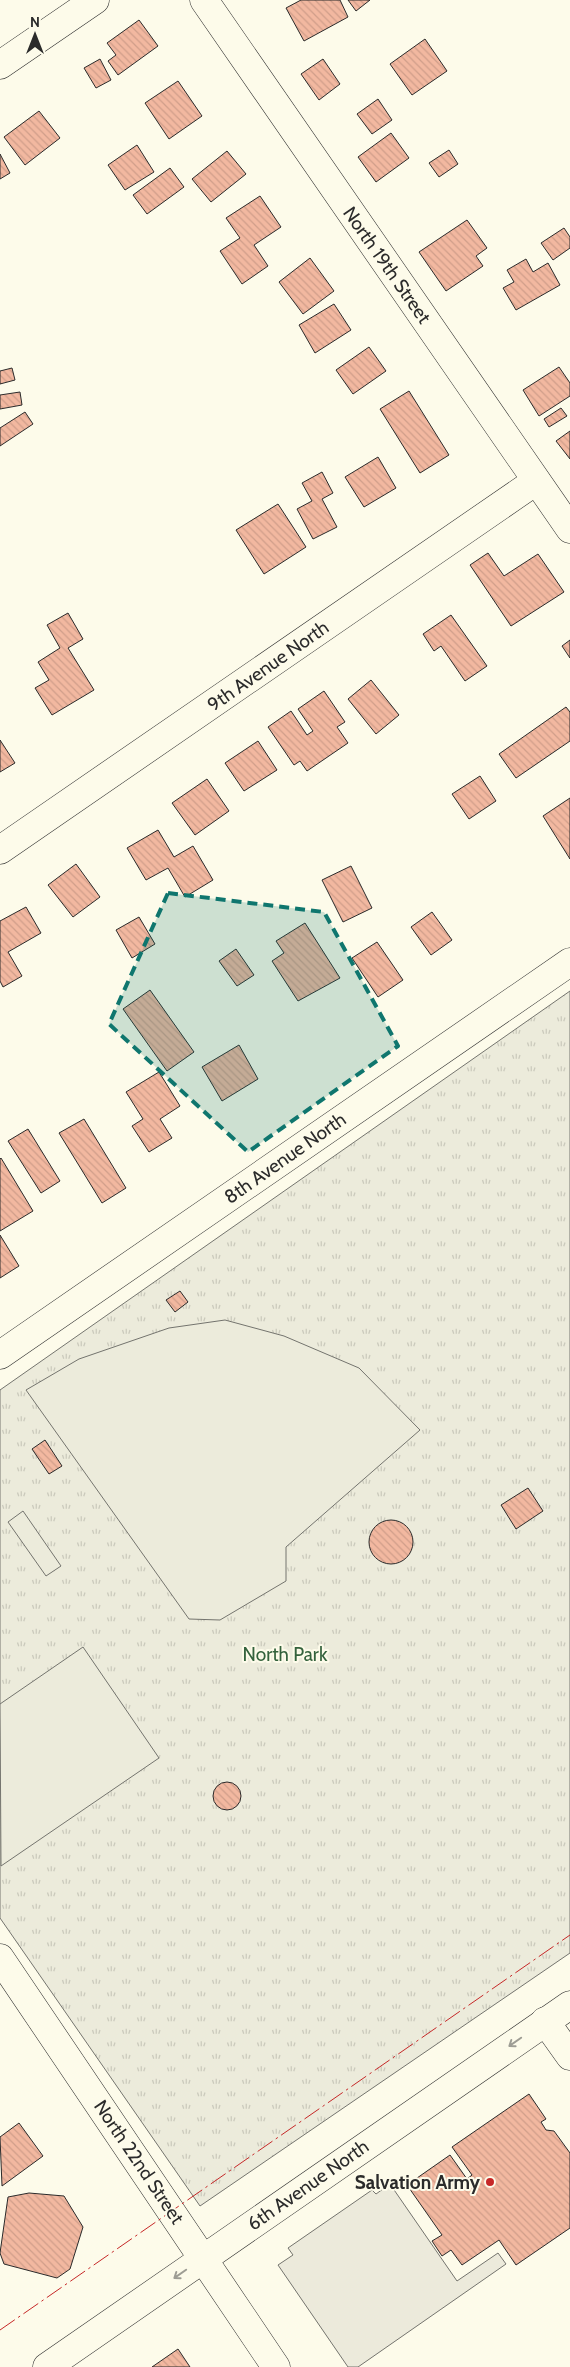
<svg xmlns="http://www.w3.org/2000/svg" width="570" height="2367" font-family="Cabin,sans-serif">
<defs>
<pattern id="park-tufts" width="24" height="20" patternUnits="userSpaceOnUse" patternTransform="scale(1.25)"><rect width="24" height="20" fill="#ecebdb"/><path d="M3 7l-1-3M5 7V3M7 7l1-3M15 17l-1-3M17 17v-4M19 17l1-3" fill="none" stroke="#cbcabc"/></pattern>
<pattern id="building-back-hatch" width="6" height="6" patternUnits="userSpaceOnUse" patternTransform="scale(1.25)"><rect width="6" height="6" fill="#f2b8a0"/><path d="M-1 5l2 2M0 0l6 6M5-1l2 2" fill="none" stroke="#d09e8a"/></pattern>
</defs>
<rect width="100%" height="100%" fill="#fdfbea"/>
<!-- park -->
<polygon fill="url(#park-tufts)" stroke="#74746e" points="570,991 570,1953 200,2206 0,1918 0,1390"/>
<!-- garden -->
<g fill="#ecebdb" stroke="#74746e">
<polygon points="225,1320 284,1336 359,1368 420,1430 286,1547 286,1581 220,1620 189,1619 26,1390 79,1359 169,1328"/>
<polygon points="23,1511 61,1566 46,1576 8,1522"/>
<polygon points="83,1647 159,1758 1,1866 0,1704"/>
</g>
<!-- parking -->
<polygon fill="#eceadb" stroke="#74746e" points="390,2184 457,2281 498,2253 506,2264 358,2367 348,2367 278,2265 293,2255 288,2248 372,2190 376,2194"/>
<!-- building -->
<g fill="url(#building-back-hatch)" stroke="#2b2b2b">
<polygon points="301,0 340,0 348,17 304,41 286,8"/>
<polygon points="348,0 370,0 356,11"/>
<polygon points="139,20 158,46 118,75 108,61 116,55 107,43"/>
<polygon points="425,39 447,71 412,95 390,64"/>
<polygon points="100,59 111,80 96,88 84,68"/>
<polygon points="323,59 340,84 319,100 301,74"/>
<polygon points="178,81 202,116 169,139 145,103"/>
<polygon points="378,99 392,120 372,134 357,114"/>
<polygon points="39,111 60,138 25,165 4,137"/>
<polygon points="391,133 409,158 376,182 358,157"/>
<polygon points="137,145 154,172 125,190 108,165"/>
<polygon points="449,150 458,164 439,177 429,163"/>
<polygon points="227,151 246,174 211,202 192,179"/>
<polygon points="0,154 10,173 0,179"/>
<polygon points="170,168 184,187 147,214 133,195"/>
<polygon points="260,196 281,227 254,245 268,266 242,284 220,251 240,238 226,218"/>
<polygon points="467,220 487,248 476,256 483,266 446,291 419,252"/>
<polygon points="564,228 570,237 570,248 553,260 541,243"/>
<polygon points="310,258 334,291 303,314 279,282"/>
<polygon points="526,259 533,272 548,263 560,285 516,310 503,288 514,282 507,270"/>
<polygon points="334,304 351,330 315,353 299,325"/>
<polygon points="369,347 386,371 353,394 336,370"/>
<polygon points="559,367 570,383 570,396 539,416 523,390"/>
<polygon points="12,368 15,380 0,384 0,371"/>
<polygon points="409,391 449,455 420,473 380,409"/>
<polygon points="20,392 22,405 0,409 0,395"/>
<polygon points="561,408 567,416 549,427 544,419"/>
<polygon points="25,412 33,424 0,446 0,428"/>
<polygon points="570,431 570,459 556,441"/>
<polygon points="378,457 396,488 364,507 345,477"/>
<polygon points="322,472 333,493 322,499 337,527 313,539 297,509 312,501 302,483"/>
<polygon points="278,504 306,547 264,574 236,530"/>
<polygon points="488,553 504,576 538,554 564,592 511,626 470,565"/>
<polygon points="68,613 83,639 68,648 94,690 52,715 35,688 49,680 38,662 60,648 47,625"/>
<polygon points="451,615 487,666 465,681 441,646 434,651 423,634"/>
<polygon points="570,640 570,658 562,646"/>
<polygon points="371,680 399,715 376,734 348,699"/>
<polygon points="324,691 345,722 337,727 348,743 307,771 300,761 294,765 268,727 291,711 307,735 313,731 298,709"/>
<polygon points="566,707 570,712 570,741 516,778 499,754"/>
<polygon points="0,740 15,763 0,772"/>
<polygon points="258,741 277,770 244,791 225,763"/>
<polygon points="480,776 496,801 469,819 452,794"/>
<polygon points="207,779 229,811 195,835 172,803"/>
<polygon points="570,798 570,859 543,816"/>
<polygon points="158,830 174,857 193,846 213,880 185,897 168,868 146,880 127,848"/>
<polygon points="76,864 100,897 73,917 48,885"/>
<polygon points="351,866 372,908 343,922 322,880"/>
<polygon points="26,907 41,933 8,952 22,976 3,987 0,981 0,921"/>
<polygon points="432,912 452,940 431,955 411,927"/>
<polygon points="139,917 155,944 132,958 116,930"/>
<polygon points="305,923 340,978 298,1001 272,961 284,953 276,941"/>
<polygon points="377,942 403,980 378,997 352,958"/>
<polygon points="236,949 254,975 237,986 219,961"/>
<polygon points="150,990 194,1052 167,1071 123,1009"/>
<polygon points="239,1045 258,1079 222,1101 202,1067"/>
<polygon points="159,1072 180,1106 160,1119 172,1138 149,1152 132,1126 143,1119 126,1092"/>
<polygon points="84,1119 126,1188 102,1203 59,1133"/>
<polygon points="28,1129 60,1181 41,1193 8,1141"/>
<polygon points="1,1158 33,1211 0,1231 0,1159"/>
<polygon points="0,1235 19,1266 0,1278"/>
<polygon points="180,1291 188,1302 175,1312 166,1300"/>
<polygon points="45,1440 62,1466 49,1474 32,1449"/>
<polygon points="528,1488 543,1511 516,1529 501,1505"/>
<circle cx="391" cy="1542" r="22"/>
<circle cx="227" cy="1796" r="14"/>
<polygon points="529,2094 546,2119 541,2122 546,2130 554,2131 570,2153 570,2228 516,2265 499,2240 462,2265 451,2250 442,2256 432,2241 442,2235 407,2185 450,2155 467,2179 472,2175 452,2147"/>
<polygon points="19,2123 43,2156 2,2186 0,2137"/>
<polygon points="29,2193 64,2196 83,2227 70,2269 57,2278 4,2264 0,2253 8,2197"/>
<polygon points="178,2349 190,2367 152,2367"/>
</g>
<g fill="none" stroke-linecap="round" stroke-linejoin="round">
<!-- minor casing -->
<g stroke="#2b2b2b" stroke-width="29">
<g id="minor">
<polyline points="204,0 570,529"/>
<polyline points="0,65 95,0"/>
<polyline points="0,850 536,481"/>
<polyline points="0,1355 570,962"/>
<polyline points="0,1958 276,2367"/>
<polyline points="545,2021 570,2056"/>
</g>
</g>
<!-- major casing -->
<g stroke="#2b2b2b" stroke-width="29">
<polyline id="major" points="47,2367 570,2005"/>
</g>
<!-- minor -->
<use href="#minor" stroke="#fdfbea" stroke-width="28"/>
<!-- major -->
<use href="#major" stroke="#fdfbea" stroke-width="28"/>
<!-- power -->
<polyline stroke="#c62828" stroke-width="1" stroke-dasharray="18 4 2.5 4" stroke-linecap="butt" points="0,2330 570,1935"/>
</g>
<!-- one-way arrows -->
<defs><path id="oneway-shaft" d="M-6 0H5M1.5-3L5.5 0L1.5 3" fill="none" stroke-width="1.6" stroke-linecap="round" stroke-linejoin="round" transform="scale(1.25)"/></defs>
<g stroke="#9e9d94">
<use href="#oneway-shaft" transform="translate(515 2042) rotate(145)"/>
<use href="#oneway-shaft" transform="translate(180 2274) rotate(145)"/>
</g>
<!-- marked area -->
<path fill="#0f766e" fill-opacity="0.2" stroke="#0f766e" stroke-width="4" stroke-dasharray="10 6" stroke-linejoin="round" d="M168,893L324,912L398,1046L248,1152L109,1024Z"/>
<!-- markers -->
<circle fill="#c62828" stroke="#fdfbea" stroke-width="2" cx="490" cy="2182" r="5"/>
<g text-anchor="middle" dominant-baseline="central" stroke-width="4" stroke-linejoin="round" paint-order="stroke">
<!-- street labels -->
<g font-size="19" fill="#2b2b2b" stroke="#fdfbea">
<text transform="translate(387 265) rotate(55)">North 19th Street</text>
<text transform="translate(268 666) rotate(-35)">9th Avenue North</text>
<text transform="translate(285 1158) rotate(-35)">8th Avenue North</text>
<text transform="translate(139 2162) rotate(56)">North 22nd Street</text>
<text transform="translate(308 2185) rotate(-35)">6th Avenue North</text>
</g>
<!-- park labels -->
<g font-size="19" fill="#34623c" stroke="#fdfbea">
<text x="285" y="1654">North Park</text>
</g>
<!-- poi labels -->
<g font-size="19" font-weight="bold" fill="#2b2b2b" stroke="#fdfbea" text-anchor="end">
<text x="480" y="2182">Salvation Army</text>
</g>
</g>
<!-- north arrow -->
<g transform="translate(35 35)" stroke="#fdfbea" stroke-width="4" paint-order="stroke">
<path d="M0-4L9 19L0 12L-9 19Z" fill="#2b2b2b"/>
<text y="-8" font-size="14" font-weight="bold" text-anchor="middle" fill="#2b2b2b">N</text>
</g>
</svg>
